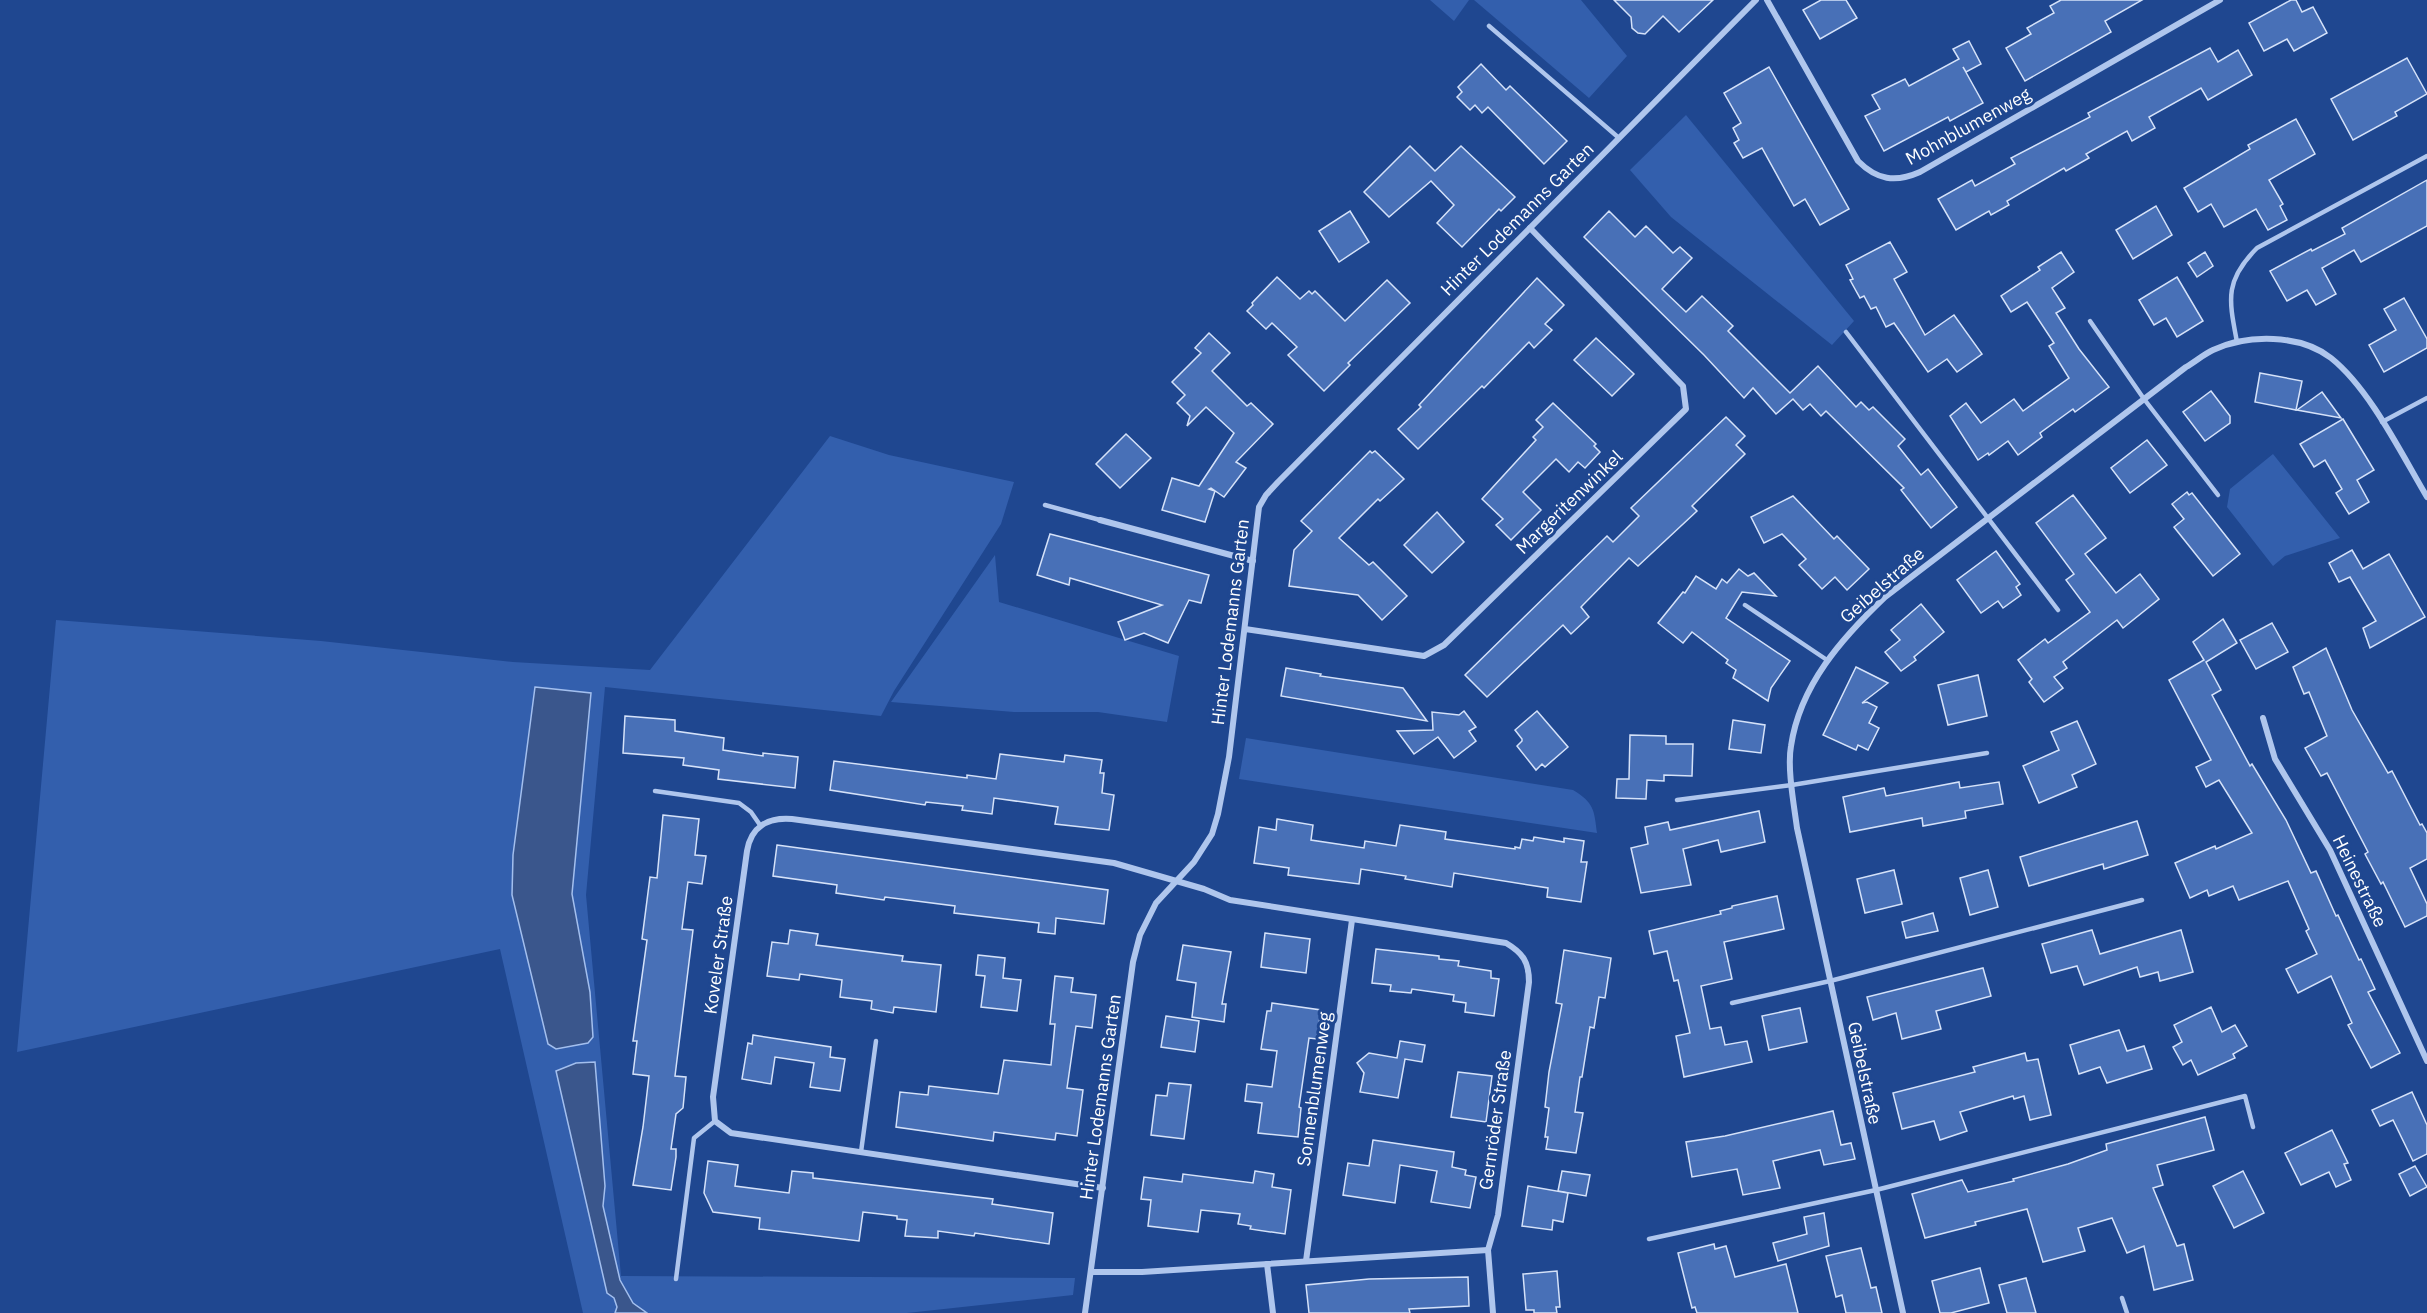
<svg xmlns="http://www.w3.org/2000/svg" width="2427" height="1313" font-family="'IBM Plex Sans',sans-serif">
<rect width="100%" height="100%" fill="#1f4790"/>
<!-- green -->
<g fill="#335fad">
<polygon points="1430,0 1469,0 1454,21"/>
<polygon points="1474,0 1581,0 1627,56 1589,98"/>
<polygon points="1686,115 1854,321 1832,345 1671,217 1630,170"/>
<polygon points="830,436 889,455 1014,482 1001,524 894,691 881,716 605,687 586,895 621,1276 1075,1278 1073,1295 907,1313 583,1313 500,949 17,1052 56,620 321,641 513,662 650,670"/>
<polygon points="2273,454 2340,538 2285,556 2273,566 2227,507 2230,489"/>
<polygon points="995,555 999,602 1179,656 1167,722 1098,712 1014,712 891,702"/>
<path d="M1246,738L1573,790C1594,803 1594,809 1597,833L1239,779Z"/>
</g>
<!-- water -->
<g fill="#3a568c" stroke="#a3bfee" stroke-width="1.5">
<polygon points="535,687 591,693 572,894 590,992 593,1037 588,1043 556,1049 548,1044 512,895 513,855"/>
<polygon points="595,1062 605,1186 603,1206 620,1280 633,1303 647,1313 615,1313 617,1307 614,1298 607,1293 556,1071 576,1063"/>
</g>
<!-- building -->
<g fill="#4870b7" stroke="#d5e2f9" stroke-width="1.5">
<polygon points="1614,0 1713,0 1679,32 1663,16 1645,34 1638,33 1632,28 1631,17"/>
<polygon points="1821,0 1846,0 1857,18 1820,39 1803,10"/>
<polygon points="2061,0 2142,0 2105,21 2111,32 2025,81 2006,48 2031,34 2027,28 2054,13 2050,6"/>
<polygon points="2291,0 2296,0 2302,12 2313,7 2327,33 2294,51 2287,39 2264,51 2249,23"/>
<polygon points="1969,41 1981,64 1966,72 1963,67 1983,103 1950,121 1948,117 1884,151 1865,116 1880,109 1872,95 1905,79 1909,86 1959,59 1953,49"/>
<polygon points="2210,48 2218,62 2238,50 2252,75 2208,100 2201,88 2149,117 2155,128 2132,141 2127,131 2086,154 2089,158 2066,171 2064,168 2007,201 2009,205 1991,215 1989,211 1956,230 1938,199 1972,180 1975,186 2015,164 2011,158 2090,117 2088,113"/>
<polygon points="2407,58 2427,94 2395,112 2397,116 2353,140 2331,99"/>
<polygon points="1481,64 1506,90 1510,86 1567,141 1544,164 1488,107 1482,113 1475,105 1470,110 1457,97 1462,92 1458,87"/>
<polygon points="1769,67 1849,209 1820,225 1805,199 1794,206 1762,148 1743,158 1734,143 1739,140 1733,128 1741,123 1724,93"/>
<polygon points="2296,119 2315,154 2269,180 2283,204 2280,206 2287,220 2268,230 2256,209 2224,227 2211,204 2198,212 2184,188 2250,149 2248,145"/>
<polygon points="1410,146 1435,171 1461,146 1515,197 1501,211 1499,209 1462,247 1437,223 1454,205 1431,181 1389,217 1364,192"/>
<polygon points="2427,180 2427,226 2361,262 2354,250 2322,268 2336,294 2316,305 2307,290 2287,301 2270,271 2311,249 2312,251 2345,234 2342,228"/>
<polygon points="2156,206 2172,235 2133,259 2116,230"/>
<polygon points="1350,211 1369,242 1339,262 1319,231"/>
<polygon points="1609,211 1635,237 1646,226 1673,253 1680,247 1692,258 1662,289 1686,312 1702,296 1733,326 1728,331 1790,393 1818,366 1856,407 1861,402 1869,410 1873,407 1905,439 1898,446 1921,475 1928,469 1957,507 1931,528 1901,490 1904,488 1826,411 1821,416 1810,404 1803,410 1793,399 1776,414 1753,388 1744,398 1704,355 1584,237"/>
<polygon points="1890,242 1907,272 1894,279 1925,335 1954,315 1982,354 1957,372 1947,359 1928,372 1894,323 1886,327 1876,307 1871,309 1864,296 1860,298 1850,280 1853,279 1846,265"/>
<polygon points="2061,252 2074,272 2052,288 2065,308 2056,313 2079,349 2109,387 2075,412 2073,409 2040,433 2042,437 2018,455 2008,441 1989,455 1988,453 1978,460 1950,416 1966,403 1981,423 2014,399 2023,411 2069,378 2049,346 2054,343 2027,302 2011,312 2001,296 2040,270 2038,267"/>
<polygon points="2205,252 2213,266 2197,277 2188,263"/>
<polygon points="1277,277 1300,299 1309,291 1312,294 1315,291 1345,321 1387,280 1410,303 1348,363 1350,365 1324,391 1288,355 1297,347 1272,323 1266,329 1247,311 1253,305 1252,303"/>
<polygon points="2177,277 2203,321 2177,337 2166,318 2154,325 2139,300"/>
<polygon points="1537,278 1564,305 1545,324 1552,330 1534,348 1529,342 1484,388 1482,386 1418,449 1398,429 1421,407 1419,405"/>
<polygon points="2404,298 2427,339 2427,348 2384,372 2369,345 2396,330 2384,309"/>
<polygon points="1209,333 1230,353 1212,371 1247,406 1251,403 1273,424 1236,462 1246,468 1224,497 1211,488 1209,489 1215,491 1205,522 1162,510 1172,478 1199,486 1234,433 1206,407 1187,426 1190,416 1177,403 1185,395 1172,382 1201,353 1195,348"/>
<polygon points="1596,338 1634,374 1612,396 1574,360"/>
<polygon points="2260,373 2302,381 2296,410 2255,402"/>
<polygon points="2211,391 2230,416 2230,423 2205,441 2183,412"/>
<polygon points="2322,392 2341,418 2297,410"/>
<polygon points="1553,403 1596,444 1594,446 1600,452 1585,468 1578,462 1569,472 1556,459 1523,492 1541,510 1511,540 1496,525 1503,519 1482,499 1536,440 1533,437 1543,427 1536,420"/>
<polygon points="1726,417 1745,436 1736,445 1745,454 1692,506 1697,511 1638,566 1629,558 1581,607 1589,617 1571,634 1563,625 1487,697 1465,675 1607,536 1613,542 1639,516 1631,508"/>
<polygon points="2343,419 2374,470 2357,480 2369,502 2349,514 2336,493 2342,489 2325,460 2314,467 2300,444"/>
<polygon points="1126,434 1151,458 1120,488 1096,464"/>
<polygon points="2147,440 2167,465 2130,493 2111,468"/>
<polygon points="1370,451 1372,453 1375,451 1404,479 1380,501 1378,499 1339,538 1369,565 1373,562 1407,596 1382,620 1358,595 1289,586 1294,550 1312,531 1301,521"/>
<polygon points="2187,492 2189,495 2192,493 2240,554 2213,576 2174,527 2184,519 2172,504"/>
<polygon points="2073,495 2106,538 2085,554 2116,593 2140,574 2159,599 2123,628 2117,620 2063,662 2067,668 2054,677 2063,688 2044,702 2029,682 2032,679 2018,660 2045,639 2048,643 2090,612 2066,580 2074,574 2036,523"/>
<polygon points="1793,496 1834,539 1837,536 1869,569 1847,590 1835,577 1822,589 1799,565 1806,559 1782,534 1764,543 1751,517"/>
<polygon points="1437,512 1464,542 1432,573 1404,545"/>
<polygon points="1050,534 1209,575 1201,603 1189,600 1168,643 1144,633 1125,640 1118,622 1162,605 1070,578 1069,585 1037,575"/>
<polygon points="2352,550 2363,569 2389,554 2425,617 2370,648 2363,628 2376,621 2350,577 2339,582 2329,563"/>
<polygon points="1996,551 2020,584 2016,587 2021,595 2003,608 1998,601 1981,613 1957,580"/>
<polygon points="1739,569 1748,576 1754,573 1776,596 1742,592 1726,618 1790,661 1771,688 1768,701 1733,678 1736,670 1726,663 1728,660 1692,632 1683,643 1658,623 1683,592 1685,593 1696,576 1716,589 1722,579 1727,583"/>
<polygon points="1921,604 1944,632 1914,657 1916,660 1901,671 1885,652 1900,640 1891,630"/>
<polygon points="2223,619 2237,643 2206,662 2221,690 2212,695 2250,766 2252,764 2286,820 2311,873 2316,871 2336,916 2338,915 2359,960 2361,959 2375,989 2368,992 2400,1053 2371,1068 2348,1025 2352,1023 2331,976 2298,993 2286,969 2317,954 2306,931 2309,929 2288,881 2239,900 2233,886 2209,896 2207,890 2190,898 2175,863 2215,846 2216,849 2252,833 2219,780 2206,787 2196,767 2211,760 2169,680 2204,660 2193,642"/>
<polygon points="2272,623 2288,652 2256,669 2240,640"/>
<polygon points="2326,648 2352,710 2388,773 2392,771 2420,825 2422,824 2427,833 2427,859 2410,868 2427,904 2427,916 2405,927 2383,882 2381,884 2365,854 2368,852 2327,773 2321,776 2305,748 2327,736 2309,692 2304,694 2293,667"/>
<polygon points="1856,667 1888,683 1862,703 1867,702 1877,707 1869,723 1879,728 1868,750 1858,745 1856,750 1823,735"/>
<polygon points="1286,668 1321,674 1320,676 1403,688 1427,721 1281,696"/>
<polygon points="1978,675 1987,716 1948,725 1938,685"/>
<polygon points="1464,711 1476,727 1469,731 1476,741 1454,758 1438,737 1414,754 1397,731 1433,730 1432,712 1459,715"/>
<polygon points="1537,711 1568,747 1545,767 1542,764 1536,770 1517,746 1522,741 1522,739 1515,730"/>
<polygon points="625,716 675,720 675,731 724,738 723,750 763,756 763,753 798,757 795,788 718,779 719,770 683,765 684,758 623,753"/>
<polygon points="1733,720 1765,725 1761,753 1729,749"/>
<polygon points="2077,721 2096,764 2072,775 2077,787 2039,803 2023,766 2059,750 2051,732"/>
<polygon points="1630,735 1666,736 1666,744 1693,744 1692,776 1664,775 1664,781 1647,780 1646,799 1616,798 1617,779 1629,779"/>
<polygon points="1000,754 1064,762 1065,755 1102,760 1100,773 1104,773 1102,793 1114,795 1109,830 1055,824 1058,807 994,798 992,814 962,810 963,806 926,802 925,805 830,790 834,761 967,778 967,775 996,779"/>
<polygon points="1959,782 1960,788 1999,782 2003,804 1965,811 1966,818 1923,826 1922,818 1850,832 1843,797 1884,788 1886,796"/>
<polygon points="1759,811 1765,842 1721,852 1718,840 1683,849 1691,885 1641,893 1631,848 1648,844 1645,827 1668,822 1670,830"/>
<polygon points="663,815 699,819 695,855 706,856 702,884 688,882 682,929 693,930 675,1076 686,1077 683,1108 676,1114 671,1149 676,1149 676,1157 671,1190 633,1185 643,1127 649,1076 633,1074 637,1041 633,1041 647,940 642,939 650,877 657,878"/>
<polygon points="1277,819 1313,825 1311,840 1364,848 1365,841 1396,846 1400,825 1446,832 1445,839 1515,849 1515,847 1520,848 1522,839 1533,841 1534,837 1564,842 1564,838 1584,841 1581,862 1587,862 1581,902 1547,897 1548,888 1454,873 1452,887 1405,879 1406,876 1361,869 1359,884 1288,875 1289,868 1254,863 1259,827 1276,830"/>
<polygon points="2137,821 2148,855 2104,869 2103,864 2029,886 2020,857"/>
<polygon points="777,845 1108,890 1104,924 1056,918 1055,934 1038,932 1039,923 954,913 955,906 885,897 884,900 836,893 837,885 773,876"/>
<polygon points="1894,870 1902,904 1865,913 1857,879"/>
<polygon points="1988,870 1998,907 1970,915 1960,878"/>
<polygon points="1777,896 1784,929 1724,942 1732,979 1701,986 1710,1029 1721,1027 1725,1045 1747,1041 1752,1062 1684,1077 1676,1036 1690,1033 1678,980 1674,981 1667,951 1654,954 1649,931 1721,914 1720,911 1732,908 1732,906"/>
<polygon points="1933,913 1938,931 1906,938 1902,922"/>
<polygon points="790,930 818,934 816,945 903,956 902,961 941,965 936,1012 894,1007 893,1013 871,1009 872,1001 840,997 842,980 800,974 799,980 767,976 772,942 788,944"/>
<polygon points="2092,930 2100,954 2181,930 2193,972 2160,981 2158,972 2140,977 2137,967 2084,985 2077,966 2051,973 2042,944"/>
<polygon points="1265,933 1310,939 1306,973 1261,967"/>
<polygon points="1183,945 1231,952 1222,1004 1226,1004 1224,1022 1192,1017 1196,983 1177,980"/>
<polygon points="1376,949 1439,956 1439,959 1459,961 1458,966 1491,971 1491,978 1499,979 1494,1016 1465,1012 1466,1003 1453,1001 1454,995 1412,989 1411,993 1390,991 1391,985 1372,983"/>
<polygon points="1564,950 1611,958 1605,998 1599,997 1594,1028 1590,1027 1582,1077 1580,1077 1575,1112 1583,1113 1576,1153 1546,1149 1548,1137 1545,1137 1549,1108 1545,1107 1549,1072 1562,1004 1556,1003"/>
<polygon points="978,955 1005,958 1003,978 1021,980 1017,1011 981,1007 985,976 976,975"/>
<polygon points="1983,968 1991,996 1936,1011 1941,1029 1902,1039 1896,1013 1873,1020 1867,997"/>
<polygon points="1055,976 1073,978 1071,992 1096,995 1092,1028 1076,1026 1067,1088 1083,1090 1077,1136 1056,1133 1055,1140 994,1132 993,1141 896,1127 900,1092 928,1095 929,1086 998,1094 1004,1060 1051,1065 1055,1024 1050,1024"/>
<polygon points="1272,1003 1321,1010 1317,1039 1309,1038 1299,1107 1301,1108 1298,1137 1258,1133 1262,1103 1245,1101 1247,1084 1272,1087 1277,1051 1261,1049 1267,1011 1271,1011"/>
<polygon points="2211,1007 2222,1032 2235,1025 2247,1046 2233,1054 2235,1058 2198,1075 2191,1060 2183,1065 2173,1047 2182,1042 2174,1025"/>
<polygon points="1800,1008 1807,1042 1769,1050 1762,1016"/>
<polygon points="1166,1016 1199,1021 1195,1052 1161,1047"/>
<polygon points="2119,1030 2127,1051 2144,1046 2152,1069 2107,1083 2100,1067 2079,1074 2070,1045"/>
<polygon points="753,1035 831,1047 830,1057 845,1059 840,1091 810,1087 814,1063 775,1057 771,1084 742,1079 748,1043 752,1044"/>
<polygon points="1400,1041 1425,1045 1422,1062 1405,1059 1398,1098 1360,1092 1364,1073 1357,1063 1369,1053 1397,1058"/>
<polygon points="2025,1053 2027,1061 2038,1059 2051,1115 2030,1120 2024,1096 2014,1099 2013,1096 1960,1112 1967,1131 1940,1140 1934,1121 1902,1129 1893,1093 1975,1072 1973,1067"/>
<polygon points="1458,1072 1492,1076 1486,1122 1451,1117"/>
<polygon points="1169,1083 1191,1085 1184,1139 1151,1135 1156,1095 1167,1096"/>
<polygon points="2412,1092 2427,1125 2427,1154 2413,1161 2393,1120 2380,1126 2372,1110"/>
<polygon points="1833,1111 1841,1145 1851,1143 1855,1159 1824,1165 1820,1150 1773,1161 1780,1188 1743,1195 1737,1169 1692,1177 1686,1142 1725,1136"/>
<polygon points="2205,1117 2214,1150 2157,1165 2163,1185 2153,1188 2177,1246 2184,1244 2193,1280 2154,1290 2144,1246 2127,1253 2112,1218 2078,1228 2085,1251 2043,1262 2027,1209 1975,1222 1976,1225 1925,1238 1912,1194 1962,1180 1968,1192 2014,1181 2013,1179 2068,1164 2107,1150 2106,1144"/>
<polygon points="2332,1130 2348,1163 2344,1164 2351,1180 2336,1187 2329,1172 2301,1185 2285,1153"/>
<polygon points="1373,1140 1454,1152 1452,1167 1466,1170 1465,1175 1476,1177 1470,1208 1431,1202 1437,1171 1400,1165 1395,1203 1343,1195 1348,1163 1369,1166"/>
<polygon points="708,1161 738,1165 735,1186 789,1193 792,1171 813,1173 813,1178 993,1199 992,1204 1053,1213 1049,1244 975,1233 974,1236 938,1231 938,1238 905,1236 907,1220 897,1219 897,1216 863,1212 859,1241 759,1229 760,1218 713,1212 704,1193"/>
<polygon points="2415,1166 2427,1187 2410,1196 2399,1174"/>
<polygon points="1255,1171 1274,1174 1272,1187 1291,1190 1285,1234 1250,1229 1251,1226 1238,1224 1240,1214 1201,1210 1198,1232 1148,1226 1151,1200 1141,1199 1144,1177 1182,1182 1183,1174 1253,1183"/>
<polygon points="1562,1171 1590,1175 1586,1196 1558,1191"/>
<polygon points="2243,1171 2264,1213 2234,1228 2213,1186"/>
<polygon points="1528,1186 1568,1193 1563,1222 1553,1220 1552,1230 1522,1226"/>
<polygon points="1824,1213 1829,1246 1778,1261 1773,1243 1807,1234 1804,1217"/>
<polygon points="1714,1244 1715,1249 1726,1246 1735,1277 1786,1264 1798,1313 1697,1313 1695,1307 1692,1308 1678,1253"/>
<polygon points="1861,1248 1871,1288 1876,1287 1882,1313 1846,1313 1842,1295 1836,1297 1826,1256"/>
<polygon points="1980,1268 1989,1303 1951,1313 1940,1313 1932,1281"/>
<polygon points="1557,1271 1560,1307 1556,1307 1557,1313 1534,1313 1534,1310 1526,1310 1523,1274"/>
<polygon points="1468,1277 1469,1306 1409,1309 1410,1313 1309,1313 1306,1285 1369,1279"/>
<polygon points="2026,1278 2036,1313 2007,1313 1999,1285"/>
</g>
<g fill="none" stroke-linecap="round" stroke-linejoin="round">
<!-- lane -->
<g stroke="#afc6ed" stroke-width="4.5">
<polyline points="1489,26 1619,138"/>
<polyline points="2090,321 2144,399 2218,495"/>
<polyline points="1846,332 2058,610"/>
<path d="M2237,342C2229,300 2224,281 2257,248L2427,156"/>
<polyline points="2382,422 2427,398"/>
<polyline points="1045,505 1100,520"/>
<polyline points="1745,605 1827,660"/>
<polyline points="655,791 739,803 751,812 760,825"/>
<polyline points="1677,800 1792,785 1987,753"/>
<polyline points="1732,1003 1830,981 2142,900"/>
<polyline points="861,1152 876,1041"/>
<polyline points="1649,1239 1876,1190 2245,1096 2253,1127"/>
<polyline points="676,1279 694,1138 715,1121"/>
<polyline points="2122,1298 2127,1313"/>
</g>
<!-- street -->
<g stroke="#afc6ed" stroke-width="6">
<path d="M1767,0L1858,161C1877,180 1895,183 1920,172L2220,0"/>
<polyline points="1100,520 1253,561"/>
<polyline points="1245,629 1424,656 1444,645 1686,409 1683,386 1530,228"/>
<polyline points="2263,718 2275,759 2330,850 2427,1061"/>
<path d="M1103,1188L731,1133L715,1121L713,1097L747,851C751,827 768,817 792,819L1114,863L1204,889L1230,900L1506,943C1523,953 1529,962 1529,982L1498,1215L1488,1250L1493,1313"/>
<polyline points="1306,1261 1352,920"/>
<polyline points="1267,1264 1273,1313"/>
<polyline points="1092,1272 1142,1272 1488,1250"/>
<polyline points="1085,1313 1133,962 1140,935 1156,903 1194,862 1212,834 1218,814 1229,757 1259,507 1266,495 1278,482 1756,0"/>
<path d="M1903,1313L1797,828C1794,805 1787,768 1791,746C1800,685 1842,638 1885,597L2186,367C2195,362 2204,354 2213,350C2248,334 2300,334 2331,358C2370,389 2402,455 2427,497"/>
</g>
</g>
<g text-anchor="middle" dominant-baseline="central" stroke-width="6" stroke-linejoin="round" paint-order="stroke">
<!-- street labels -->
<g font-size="18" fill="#fff" stroke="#1f4790">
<text transform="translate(1968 126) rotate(-29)">Mohnblumenweg</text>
<text transform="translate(1517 219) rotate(-45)">Hinter Lodemanns Garten</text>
<text transform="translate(1569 502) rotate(-44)">Margeritenwinkel</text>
<text transform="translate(1882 585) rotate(-41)">Geibelstraße</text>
<text transform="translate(1230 622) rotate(-83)">Hinter Lodemanns Garten</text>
<text transform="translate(2360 881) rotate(64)">Heinestraße</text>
<text transform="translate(718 955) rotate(-82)">Koveler Straße</text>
<text transform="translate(1865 1073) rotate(78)">Geibelstraße</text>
<text transform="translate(1314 1089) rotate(-82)">Sonnenblumenweg</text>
<text transform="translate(1100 1097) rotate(-82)">Hinter Lodemanns Garten</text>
<text transform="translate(1495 1120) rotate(-82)">Gernröder Straße</text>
</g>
</g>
</svg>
